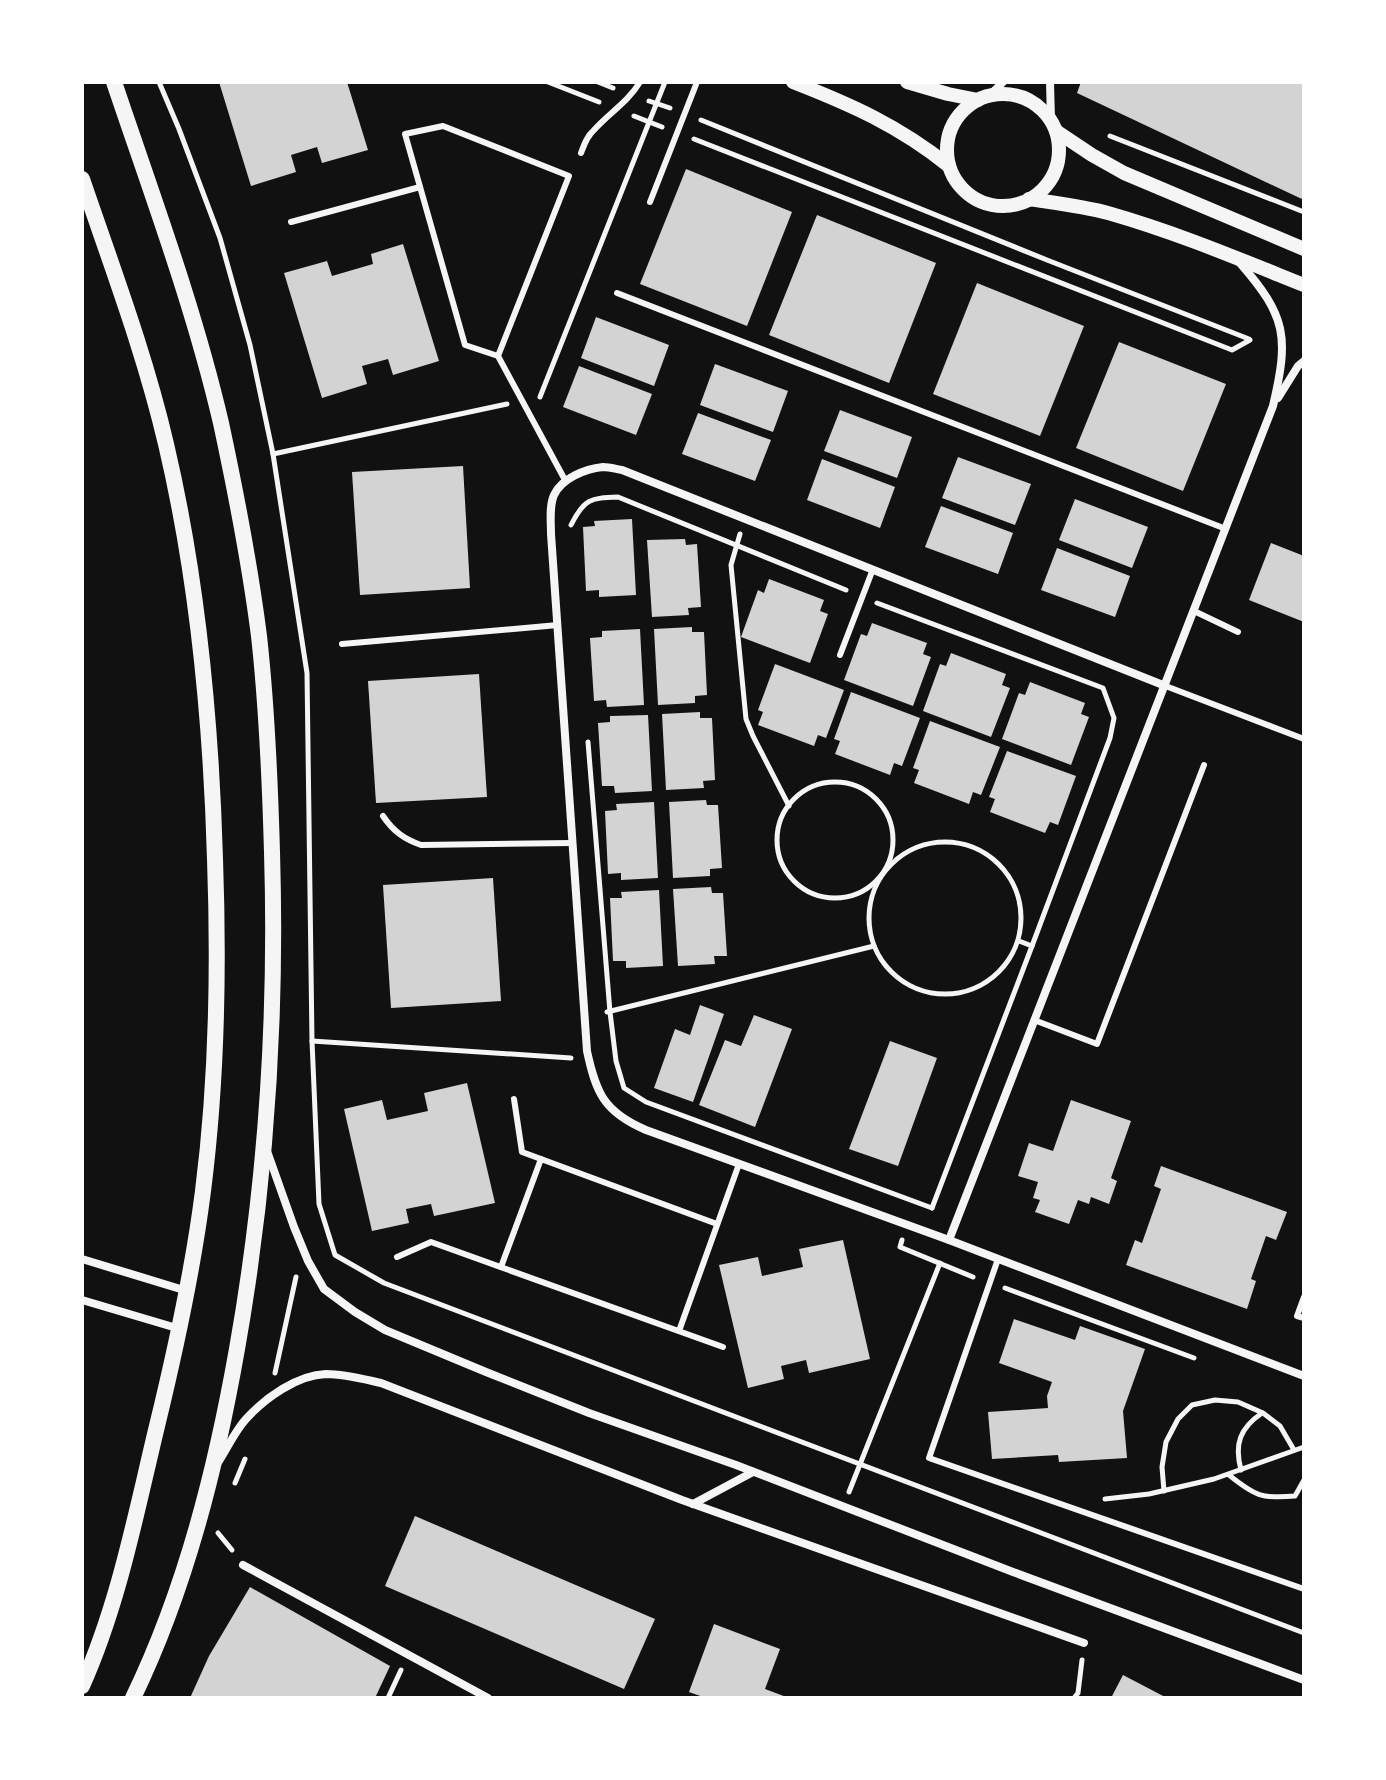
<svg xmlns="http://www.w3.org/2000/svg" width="1386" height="1780" font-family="'Roboto Condensed',sans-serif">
<rect width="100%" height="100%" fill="#111"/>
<!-- building -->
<g fill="#d3d3d3">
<polygon points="219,82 347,82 368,150 322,163 317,147 291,155 296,172 251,186"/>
<polygon points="1081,82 1304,82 1304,200 1077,93"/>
<polygon points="686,169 792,212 747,326 640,284"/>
<polygon points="817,215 936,263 889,383 769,335"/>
<polygon points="403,244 439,361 393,375 388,359 362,366 367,384 322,398 284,273 327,261 332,276 373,264 371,254"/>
<polygon points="977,283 1084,326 1040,436 933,394"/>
<polygon points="596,317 669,345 654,386 581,358"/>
<polygon points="1119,342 1226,384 1183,491 1076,448"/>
<polygon points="715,364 788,391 773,432 700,405"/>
<polygon points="579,366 652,394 636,435 563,407"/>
<polygon points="840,410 912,437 897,478 824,451"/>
<polygon points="698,413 771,440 755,481 682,454"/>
<polygon points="958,457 1031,484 1015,525 942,498"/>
<polygon points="822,459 895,487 880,528 807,500"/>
<polygon points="463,466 470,588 360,595 352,472"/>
<polygon points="1075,499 1148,527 1132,568 1059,540"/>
<polygon points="941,506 1013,533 998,574 925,547"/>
<polygon points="632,519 636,595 599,597 599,590 586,591 583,527 595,526 594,521"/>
<polygon points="685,539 686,545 697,544 701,607 688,608 689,615 652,617 647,540"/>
<polygon points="1271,543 1304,556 1304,622 1249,600"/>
<polygon points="1057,548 1130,576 1115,617 1041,590"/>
<polygon points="769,579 824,600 820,611 828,614 810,663 741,637 758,590 764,593"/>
<polygon points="872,623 927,643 923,654 931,657 913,706 844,680 861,634 867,636"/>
<polygon points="692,627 692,632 704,632 707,695 695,696 695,703 658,705 654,629"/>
<polygon points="640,629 644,705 607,707 606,700 594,701 590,638 602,637 602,631"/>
<polygon points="951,653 1006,674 1002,685 1010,688 991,737 923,711 940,664 946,666"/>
<polygon points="775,664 844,690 826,738 818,735 814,746 758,725 763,712 758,710"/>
<polygon points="479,674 487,797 376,803 368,681"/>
<polygon points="1030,682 1085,703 1081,714 1089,717 1071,765 1002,739 1019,693 1025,695"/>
<polygon points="851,692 920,718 902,766 894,763 890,775 835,754 840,741 834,739"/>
<polygon points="700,712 700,718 712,718 715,780 703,781 704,788 666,790 662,714"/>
<polygon points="648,715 652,791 615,793 614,786 602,786 598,723 610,722 610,716"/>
<polygon points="930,721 1000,747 981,795 973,792 969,804 914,783 919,770 913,768"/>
<polygon points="1007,751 1076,776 1058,825 1050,822 1045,833 990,812 995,799 989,797"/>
<polygon points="706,800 707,805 718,805 722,868 710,869 710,876 673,878 669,802"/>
<polygon points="654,802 658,878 621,880 621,873 608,874 605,811 617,810 616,804"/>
<polygon points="493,878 501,1001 391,1008 383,885"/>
<polygon points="711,887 712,893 723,893 727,956 714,956 715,964 678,966 673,889"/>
<polygon points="659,890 663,966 626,968 626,961 613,961 610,898 622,898 621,892"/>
<polygon points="700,1005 724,1014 693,1102 654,1088 675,1029 690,1035"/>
<polygon points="754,1015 792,1029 755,1127 699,1105 725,1040 741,1046"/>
<polygon points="890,1041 937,1058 898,1166 849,1149"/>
<polygon points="467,1083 495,1203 434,1216 431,1204 406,1209 409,1223 372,1231 344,1109 382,1100 387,1120 428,1111 424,1093"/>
<polygon points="1071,1100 1131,1121 1111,1178 1117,1181 1109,1204 1091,1197 1089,1204 1078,1200 1069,1224 1035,1212 1040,1200 1033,1198 1038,1182 1018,1176 1029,1143 1053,1151"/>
<polygon points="1161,1166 1287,1212 1276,1240 1266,1236 1251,1279 1256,1281 1247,1309 1126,1265 1135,1240 1142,1243 1161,1189 1154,1186"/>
<polygon points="843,1240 870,1359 809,1373 806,1360 781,1366 784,1379 748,1388 719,1265 758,1257 762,1276 803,1267 799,1249"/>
<polygon points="1014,1319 1075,1340 1080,1326 1145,1349 1123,1411 1127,1458 1059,1462 1058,1455 992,1459 988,1412 1048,1408 1047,1396 1052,1382 999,1363"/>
<polygon points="415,1516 655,1619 624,1689 385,1586"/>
<polygon points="250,1587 390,1666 375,1698 190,1698 209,1656"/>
<polygon points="714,1624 780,1649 765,1689 789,1698 706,1698 689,1692"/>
<polygon points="1123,1675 1167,1698 1111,1698"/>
</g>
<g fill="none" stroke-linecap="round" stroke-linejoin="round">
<!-- path -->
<g stroke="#f5f5f5" stroke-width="5">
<polyline points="159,82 179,129 220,238 250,345 273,454 307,673 312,1041 319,1204 335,1255 384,1283 1304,1633"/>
<polyline points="548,82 599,102"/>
<polyline points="598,82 613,88"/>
<polyline points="649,101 670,108"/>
<polyline points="634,116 662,127"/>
<polyline points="701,120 1047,260 1249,339"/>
<polyline points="1110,136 1304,212"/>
<polyline points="694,139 1232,350 1250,340"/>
<polyline points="540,397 665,82"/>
<polyline points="273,454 507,404"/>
<path d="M571,525C584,499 590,498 618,497L846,590"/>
<polyline points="740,534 731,565 746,719 753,736 789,806"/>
<polyline points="877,603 1103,688 1114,718 1110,738 1032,946"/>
<polyline points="588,742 610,1012 616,1061 624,1088 646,1102 932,1208"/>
<circle cx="835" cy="840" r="58"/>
<circle cx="945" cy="918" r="76"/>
<polyline points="607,1012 874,946"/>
<polyline points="312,1041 571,1058"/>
<polyline points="932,1208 1032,946 1019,941"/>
<polyline points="902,1240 900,1247 973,1277"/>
<polyline points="1005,1288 1194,1358"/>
<polyline points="275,1373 296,1277"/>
<path d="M1241,1470C1234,1444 1240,1428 1262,1413"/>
<path d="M1229,1475C1255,1496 1262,1499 1295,1496L1304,1480"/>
<polyline points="235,1483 245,1459"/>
<polyline points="1164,1491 1162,1467 1166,1442 1178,1419 1192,1405 1215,1400 1238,1402 1263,1413 1280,1426 1294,1450"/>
<polyline points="849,1492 940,1263"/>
<polyline points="1105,1499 1149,1494 1214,1479 1304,1447"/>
<polyline points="218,1533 232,1550"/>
<polyline points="388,1698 401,1670"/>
<polyline points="1074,1698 1078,1693 1082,1660"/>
</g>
<!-- service -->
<g stroke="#f5f5f5" stroke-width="6">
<path d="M581,153C584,145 587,136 594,130C609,113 628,102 640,82"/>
<polyline points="650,202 697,82"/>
<polyline points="291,222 420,187"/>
<polyline points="617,293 1226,529"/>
<polyline points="498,356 569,176 443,126 405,134 465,345 498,356 565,480"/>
<polyline points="1194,611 1238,632"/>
<polyline points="342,644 558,625"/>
<polyline points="840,655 873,569"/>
<polyline points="1163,685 1304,739"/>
<path d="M383,816C393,831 404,839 421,845L572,843"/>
<polyline points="1034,1020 1097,1044 1204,765"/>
<polyline points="514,1099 522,1152 717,1224"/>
<polyline points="397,1257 431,1242 723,1347"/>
<polyline points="998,1259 929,1458 1304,1589"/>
<polyline points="501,1267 541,1159"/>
<polyline points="1304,1297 1297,1316 1304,1318"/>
<polyline points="679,1331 739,1164"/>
</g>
<!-- minor -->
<g stroke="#f5f5f5" stroke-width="8">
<polyline points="1050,82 1051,120"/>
<polyline points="989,96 1003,82"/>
<polyline points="1278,398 1298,366 1304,361"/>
<path d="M1163,685L622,470C616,469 609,467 603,467C585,469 562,478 554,495C549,506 551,522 551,534L587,1051C596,1093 604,1112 646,1130L949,1240L1304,1376"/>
<polyline points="267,1151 294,1227 308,1261 324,1289 355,1312 385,1330 486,1372 589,1413 736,1465 1013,1572 1304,1680"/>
<path d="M949,1240L1273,406C1289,337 1287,317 1240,263"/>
<polyline points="82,1259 187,1291"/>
<polyline points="82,1300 180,1329"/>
<path d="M219,1461C228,1447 235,1431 246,1419C265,1398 297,1375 326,1374C345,1374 363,1379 381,1383L682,1500L1084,1643"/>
<polyline points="693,1504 753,1472"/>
<polyline points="243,1565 488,1698"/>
</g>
<!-- tertiary -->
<g stroke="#f5f5f5" stroke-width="14">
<path d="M793,82C852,105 899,126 949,166"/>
<polyline points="907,82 948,94 978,100"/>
<circle cx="1003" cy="150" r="56"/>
<polyline points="1056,131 1092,155 1124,173 1304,249"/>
<path d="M1029,199C1055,203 1082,206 1108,213C1175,232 1239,259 1304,285"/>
</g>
<!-- secondary -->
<g stroke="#f5f5f5" stroke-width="16">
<path d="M114,82C152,195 194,307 221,423C236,493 250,565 259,636C267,708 270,780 272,852C277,1018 266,1185 237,1349C216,1468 186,1588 133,1698"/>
<path d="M82,179C112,267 145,354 166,444C198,580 211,720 215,859C219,970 217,1081 203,1191C193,1270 176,1348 157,1426C136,1513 119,1603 82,1686"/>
</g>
</g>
<!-- border -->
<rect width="1386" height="1780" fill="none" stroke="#ffffff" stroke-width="168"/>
</svg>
